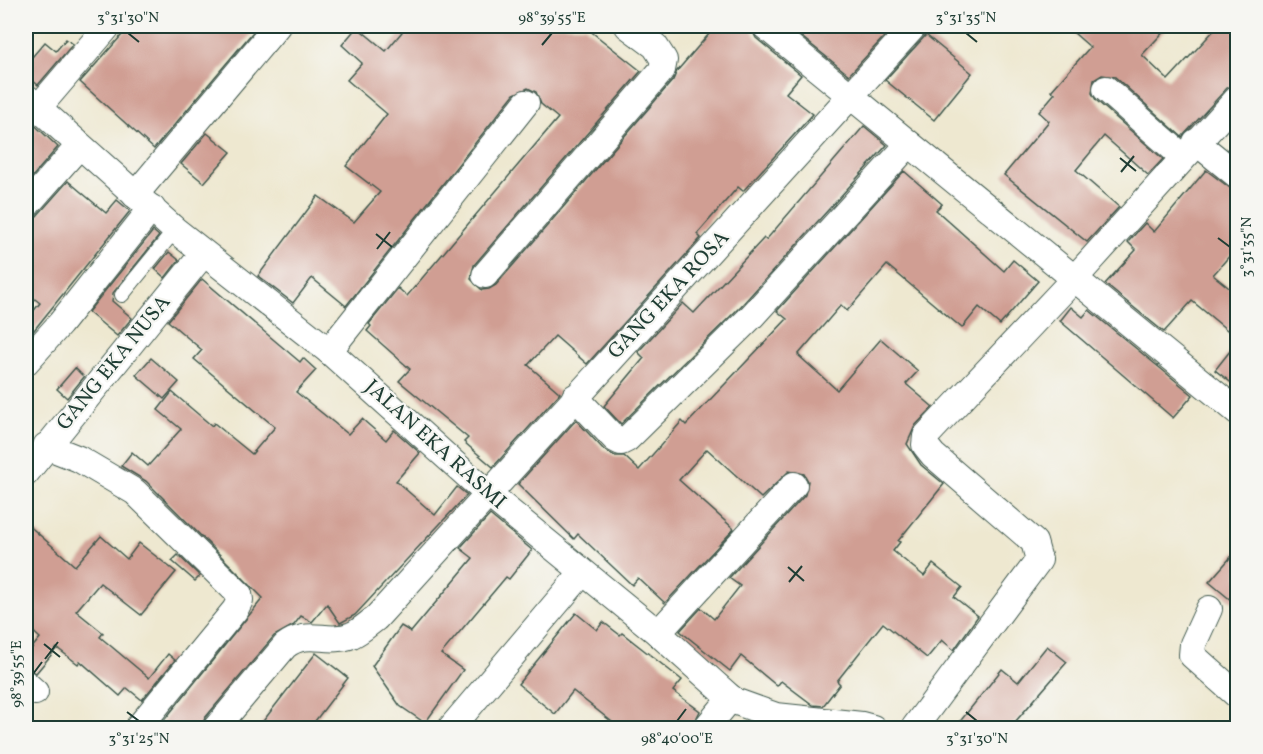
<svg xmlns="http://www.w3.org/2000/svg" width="1263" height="754" font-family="Vollkorn,serif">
<rect width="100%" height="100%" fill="#f6f6f2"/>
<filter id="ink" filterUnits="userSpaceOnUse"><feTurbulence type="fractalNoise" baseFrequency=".0167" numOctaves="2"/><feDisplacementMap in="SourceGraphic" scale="12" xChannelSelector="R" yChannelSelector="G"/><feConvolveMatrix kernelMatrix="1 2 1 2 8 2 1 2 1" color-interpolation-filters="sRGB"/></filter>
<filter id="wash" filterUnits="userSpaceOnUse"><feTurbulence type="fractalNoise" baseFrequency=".008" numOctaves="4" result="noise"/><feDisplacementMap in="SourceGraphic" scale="24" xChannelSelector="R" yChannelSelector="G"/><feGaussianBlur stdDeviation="1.35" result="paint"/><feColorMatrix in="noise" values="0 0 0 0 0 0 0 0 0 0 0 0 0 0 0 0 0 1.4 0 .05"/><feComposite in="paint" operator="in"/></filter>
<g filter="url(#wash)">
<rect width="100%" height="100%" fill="#eee8d0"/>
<g id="blocks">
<!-- building -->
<g fill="#d09e93">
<polygon points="130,26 258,26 154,149 80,82"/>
<polygon points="407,26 584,26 641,71 474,265 471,279 482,290 489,289 496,285 673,80 677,71 716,26 750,26 756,38 801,75 786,93 813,114 743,191 738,187 697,234 701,238 587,364 555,336 528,365 560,393 493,467 464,442 468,438 399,381 410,369 367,331 371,326 369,324 398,288 407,296 558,118 541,104 536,92 528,88 514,94 346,306 312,278 293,303 258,276 318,196 354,222 380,192 346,166 387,114 347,80 362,63 342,45 357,27 386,51"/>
<polygon points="788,26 894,26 849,75"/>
<polygon points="1066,26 1169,26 1142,55 1168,80 1218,26 1238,26 1238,83 1227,88 1182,137 1115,77 1102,75 1094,80 1092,93 1096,100 1163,159 1148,175 1104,136 1076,170 1119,207 1087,242 1004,175 1049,121 1039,112 1055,93 1051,91 1090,47"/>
<polygon points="926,35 972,73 934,120 885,80"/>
<polygon points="66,39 73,44 38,85 26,75 26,64 45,42 56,51"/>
<polygon points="26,117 58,147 26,184"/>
<polygon points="864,126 887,145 741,306 621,424 604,406 644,358 638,352 683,303 694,313 764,238 766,240"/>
<polygon points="207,133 231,152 204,183 181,164"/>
<polygon points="1206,170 1238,194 1238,246 1213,275 1238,295 1238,339 1192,301 1164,332 1105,284 1136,250 1128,242 1145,223 1154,232"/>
<polygon points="904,171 942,204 936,210 1004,271 1013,260 1038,281 1000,325 979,307 962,328 887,265 847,311 841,305 798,355 837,390 881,339 918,371 906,384 933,407 915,426 907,444 921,465 944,484 898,541 900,542 893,551 924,576 933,564 962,587 954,597 978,616 954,650 942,640 927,658 883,623 837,681 840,684 823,706 813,705 781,681 777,686 741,656 730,671 680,631 701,608 714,619 740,586 729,578 805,495 808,481 804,474 789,471 761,498 707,449 679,480 734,529 665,603 638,578 632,585 578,534 574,539 518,484 576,420 604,450 615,456 624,456 639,470 682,421 686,425 787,319 777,311"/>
<polygon points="68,181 106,213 117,200 130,211 26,340 26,320 40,303 26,292 26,221 37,216"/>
<polygon points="153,231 159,236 113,293 112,301 132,318 117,336 88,312"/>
<polygon points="169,252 179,260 165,278 155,269"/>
<polygon points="202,279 300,362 303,358 316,370 296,392 348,434 362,419 386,440 394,430 420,453 396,481 435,515 457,487 467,495 355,615 340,623 327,604 312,622 301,616 294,625 274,636 205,718 201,729 157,729 263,598 146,481 121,466 132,452 148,466 181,429 158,410 172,392 212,426 214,423 252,454 275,427 194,359 202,350 168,321"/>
<polygon points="1071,307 1083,317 1089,310 1193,395 1173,418 1060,321"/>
<polygon points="1238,341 1238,388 1215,370"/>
<polygon points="151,358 179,382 164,399 136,375"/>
<polygon points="75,368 84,377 67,398 57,389"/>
<polygon points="490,515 532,550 509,579 506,577 441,654 463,670 425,723 400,706 372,666 401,626 411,632 473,558 460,548"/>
<polygon points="26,523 75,566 101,536 127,559 139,543 176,572 141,615 100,583 76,611 103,633 100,637 149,678 168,654 175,660 142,700 127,688 120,696 80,661 78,664 57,648 36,673 26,669 26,655 40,638 26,625"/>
<polygon points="1238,549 1238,606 1209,582"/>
<polygon points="178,555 200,576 195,581 172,561"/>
<polygon points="576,613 597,630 603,622 620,635 622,633 682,680 673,691 700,711 691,729 621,729 573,691 555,714 518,684"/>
<polygon points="1047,646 1067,662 1009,729 954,729 1002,669 1018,682"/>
<polygon points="316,653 348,678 309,729 257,729"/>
</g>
</g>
</g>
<g filter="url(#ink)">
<use href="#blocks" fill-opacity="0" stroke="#3e574b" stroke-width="1.5"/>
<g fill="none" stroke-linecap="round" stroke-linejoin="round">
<!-- service casing -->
<g stroke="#3e574b" stroke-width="16">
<polyline id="service" points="122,295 175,230"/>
</g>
<!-- minor casing -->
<g stroke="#3e574b" stroke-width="28">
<g id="minor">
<polyline points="765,26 1238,412"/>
<polyline points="1106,89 1183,157"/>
<polyline points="26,97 175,230 329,351 488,494 658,633 734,701 776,716 862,725 873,728"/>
<polyline points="38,108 108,26"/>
<polyline points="1196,142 1238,176"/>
<polyline points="135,195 277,26"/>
<polyline points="26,206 79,146"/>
<polyline points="485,275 662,70 664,60 655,46 628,26"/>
<polyline points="329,351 526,103"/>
<polyline points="26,362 60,324 152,208"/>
<polyline points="575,397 615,439 621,442 627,439 752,316 909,144"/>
<polyline points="46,446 79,459 135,492 239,594 240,600 235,610 138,728"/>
<polyline points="26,473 203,254"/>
<polyline points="1209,609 1193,644 1192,655 1238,696"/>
<polyline points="658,633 794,485"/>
<polyline points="26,684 35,692"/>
<path d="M216,728L285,646C308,628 327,645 352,635C361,631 368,624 376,618L914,26"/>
<polyline points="451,728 582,573"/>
<polyline points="706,728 731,698"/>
<polyline points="914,728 1039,560 1034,542 933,455 925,445 926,436 1074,279 1238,98"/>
</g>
</g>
<!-- service -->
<use href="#service" stroke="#fff" stroke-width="14"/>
<!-- minor -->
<use href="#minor" stroke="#fff" stroke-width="26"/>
</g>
</g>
<!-- ticks -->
<path fill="none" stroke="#1f3d34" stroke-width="2" d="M128,33L139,42M966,33L977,42M542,45L552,33M1120,158L1136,171M1121,172L1134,156M376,234L392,247M1218,238L1230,247M377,249L390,232M788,567L804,581M789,582L802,566M44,644L60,657M45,659L58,642M33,674L42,662M127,712L139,721M966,712L977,721M677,721L686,709"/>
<g text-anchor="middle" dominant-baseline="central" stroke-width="4.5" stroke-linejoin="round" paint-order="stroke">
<!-- street labels -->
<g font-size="21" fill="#1f3d34" stroke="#f6f6f2">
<text transform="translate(669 295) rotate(-47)">GANG EKA ROSA</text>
<text transform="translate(114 363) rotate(-51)">GANG EKA NUSA</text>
<text transform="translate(435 445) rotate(42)">JALAN EKA RASMI</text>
</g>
</g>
<!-- margin -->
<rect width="1263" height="754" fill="none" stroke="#f6f6f2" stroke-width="66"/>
<rect x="33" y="33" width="1197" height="688" fill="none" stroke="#1f3d34" stroke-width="2"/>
<g font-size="15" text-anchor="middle" fill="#1f3d34">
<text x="128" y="22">3°31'30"N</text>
<text x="552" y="22">98°39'55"E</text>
<text x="966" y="22">3°31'35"N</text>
<text transform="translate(1246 247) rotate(-90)" y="5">3°31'35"N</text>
<text transform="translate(16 674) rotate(-90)" y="5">98°39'55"E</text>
<text x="139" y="743">3°31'25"N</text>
<text x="677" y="743">98°40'00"E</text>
<text x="977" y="743">3°31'30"N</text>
</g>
</svg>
